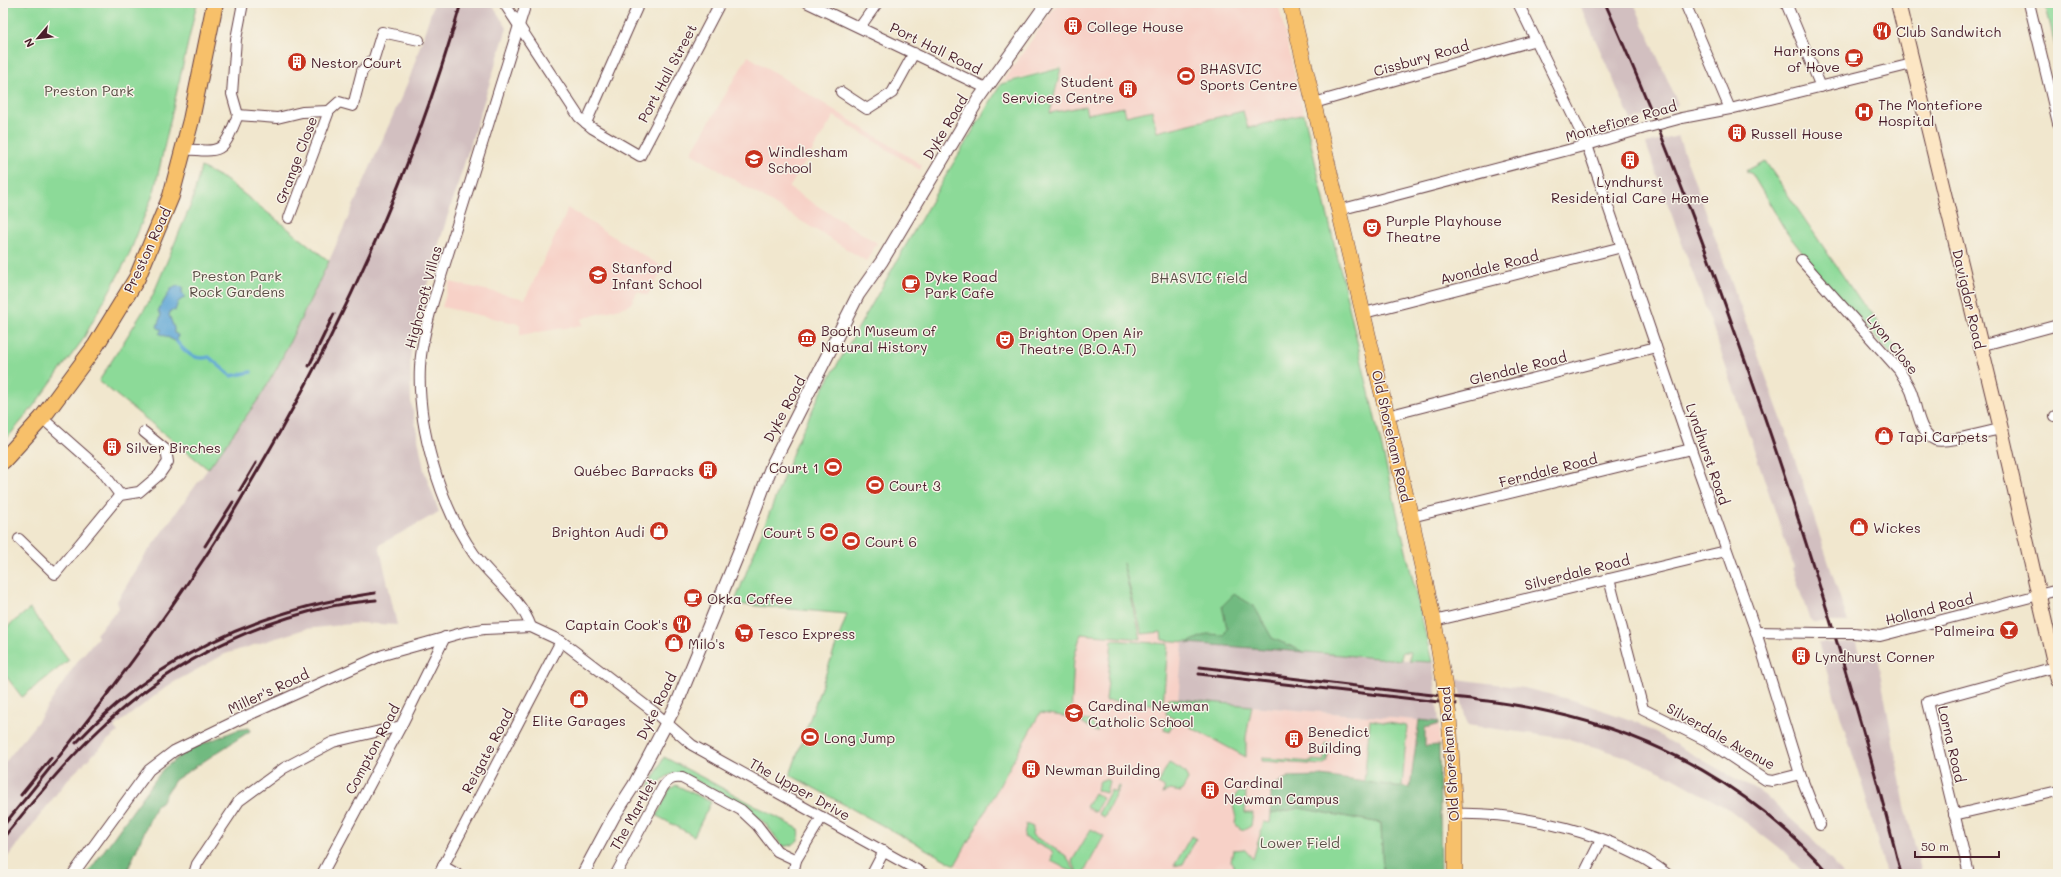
<svg xmlns="http://www.w3.org/2000/svg" width="2061" height="877" font-family="Mali,sans-serif">
<rect width="100%" height="100%" fill="#f7f3e8"/>
<filter id="ink" filterUnits="userSpaceOnUse"><feTurbulence type="fractalNoise" baseFrequency=".025" numOctaves="2"/><feDisplacementMap in="SourceGraphic" scale="8" xChannelSelector="R" yChannelSelector="G"/><feConvolveMatrix kernelMatrix="1 2 1 2 8 2 1 2 1" color-interpolation-filters="sRGB"/></filter>
<filter id="wash" filterUnits="userSpaceOnUse"><feTurbulence type="fractalNoise" baseFrequency=".012" numOctaves="4" result="noise"/><feDisplacementMap in="SourceGraphic" scale="16" xChannelSelector="R" yChannelSelector="G"/><feGaussianBlur stdDeviation="0.9" result="paint"/><feColorMatrix in="noise" values="0 0 0 0 0 0 0 0 0 0 0 0 0 0 0 0 0 1.4 0 .05"/><feComposite in="paint" operator="in"/></filter>
<g filter="url(#wash)">
<rect width="100%" height="100%" fill="#f1e7ce"/>
<!-- built -->
<g fill="#f7d1c7">
<polygon points="1058,3 1278,3 1304,114 1248,128 1243,112 1157,132 1152,110 1126,116 1124,107 1087,114 1085,106 1050,113 1062,66 1002,82"/>
<polygon points="748,56 922,165 920,170 834,116 789,188 877,243 866,261 691,153"/>
<polygon points="567,208 664,268 647,296 638,291 630,305 581,319 583,325 520,335 520,324 442,307 450,282 525,299 565,216"/>
<polygon points="1194,553 1162,640 1183,642 1178,700 1439,722 1441,874 971,874 790,775 847,614 1141,639 1136,558"/>
</g>
<!-- industrial -->
<g fill="#d2bfc0">
<polygon points="434,3 491,3 507,28 437,250 413,334 410,360 411,401 424,470 439,512 379,545 397,625 360,623 305,629 225,654 169,685 114,727 118,732 108,740 68,779 3,863 3,765 38,721 77,662 98,637 96,634 119,608 117,601 146,554 260,397 277,368 329,261 410,77"/>
<polygon points="1579,3 1634,3 1678,104 1672,110 1631,120"/>
<polygon points="1678,136 1785,429 1848,622 1813,622 1809,618 1792,568 1794,567 1715,334 1646,144"/>
<polygon points="1183,642 1433,662 1439,722 1178,700"/>
<polygon points="1856,642 1861,660 1877,656 1905,806 1922,874 1886,874 1867,801 1818,643"/>
<polygon points="1457,679 1524,688 1576,701 1634,721 1764,795 1810,836 1843,874 1805,874 1780,849 1730,810 1668,775 1627,757 1569,739 1467,725"/>
</g>
<!-- green -->
<g fill="#8cda98" stroke="#6b7c62">
<polygon points="3,3 197,3 154,192 128,257 82,341 29,412 3,443"/>
<polygon points="2045,3 2058,3 2058,57"/>
<polygon points="1061,68 1050,113 1085,106 1087,114 1124,107 1126,116 1152,110 1157,132 1243,111 1248,128 1304,114 1432,662 1410,661 1410,652 1402,652 1402,660 1162,640 1161,632 1142,634 1123,563 1141,639 1081,634 1074,658 1071,717 1040,713 955,865 790,775 847,614 734,604 795,447 818,398 948,172 1001,84"/>
<polygon points="1765,161 1860,301 1868,309 1898,351 1892,355 1823,279 1787,233 1752,174 1746,171"/>
<polygon points="201,167 226,180 329,261 277,368 260,397 208,469 99,381 152,297 192,202"/>
<polygon points="30,609 69,660 22,697 3,672 3,630"/>
<polygon points="1112,640 1168,644 1163,705 1106,701"/>
<polygon points="1168,698 1252,706 1246,737 1246,757 1166,714"/>
<polygon points="1166,718 1174,722 1169,732 1164,730"/>
<polygon points="1077,719 1090,721 1098,731 1096,732"/>
<polygon points="1370,720 1407,726 1402,787 1364,782"/>
<polygon points="1325,743 1329,743 1327,762 1322,765 1262,761 1262,758 1312,762 1312,760 1324,761"/>
<path d="M664,757L799,829C802,841 793,847 782,846L766,824L745,807L682,773C669,773 662,778 655,789L649,787Z"/>
<path d="M1169,763C1178,768 1186,770 1188,780L1181,792L1170,790L1162,793L1165,788L1158,784Z"/>
<polygon points="1105,779 1109,781 1106,793 1096,790 1100,781"/>
<polygon points="676,785 711,802 694,836 657,816 669,790"/>
<polygon points="1118,786 1120,786 1104,817 1098,814 1111,790 1115,792"/>
<polygon points="1238,792 1246,792 1245,813 1253,813 1251,826 1244,830 1239,828 1235,823 1236,818 1232,801"/>
<polygon points="1094,793 1103,798 1095,812 1086,807"/>
<polygon points="1299,808 1381,823 1383,874 1237,874 1238,872 1231,862 1233,850 1244,849 1253,859 1264,822 1270,823 1271,814"/>
<polygon points="1026,824 1033,827 1032,835 1065,855 1077,874 1051,861 1053,852 1024,837"/>
<polygon points="1091,829 1104,836 1083,874 1078,874 1072,861"/>
<polygon points="1191,836 1196,839 1183,864 1174,866"/>
</g>
<!-- forest -->
<g fill="#71ba80" stroke="#5e6c56">
<polygon points="1234,594 1254,606 1272,638 1304,652 1187,643 1207,634 1224,635 1227,628 1222,606"/>
<polygon points="1419,720 1439,722 1439,724 1425,728 1425,746 1439,745 1441,874 1383,874 1381,823 1299,808 1271,814 1271,787 1288,777 1321,776 1410,788"/>
<polygon points="249,728 250,731 175,780 161,802 156,805 126,874 87,874 163,769 188,750 237,730"/>
</g>
<!-- water -->
<polygon fill="#60a7d6" stroke="#556380" points="177,286 183,287 182,292 185,297 178,302 175,311 171,310 169,315 174,328 174,333 178,335 177,342 159,333 162,330 157,327 161,315 158,311 171,289"/>
<g fill="none" stroke-linecap="round" stroke-linejoin="round">
<!-- stream -->
<path stroke="#60a7d6" stroke-width="3.5" d="M177,342C186,353 195,361 209,357L231,376L251,372"/>
</g>
</g>
<g filter="url(#ink)">
<g fill="none" stroke-linecap="round" stroke-linejoin="round">
<!-- minor casing -->
<g stroke="#633d43" stroke-width="12">
<g id="minor">
<polyline points="504,3 579,117 592,128 640,156 720,3"/>
<path d="M526,3L433,302C427,323 421,345 420,367C417,426 440,506 474,554C492,579 521,598 531,627L561,641L654,712L692,745L924,874"/>
<polyline points="808,3 986,88"/>
<polyline points="1518,3 1587,145 1691,449 1756,632 1800,774 1820,825"/>
<polyline points="1685,3 1730,109"/>
<polyline points="1786,3 1821,87"/>
<polyline points="2029,3 2058,123"/>
<polyline points="860,27 877,3"/>
<polyline points="841,92 867,109 892,93 914,53"/>
<polyline points="1314,103 1536,40"/>
<polyline points="238,115 277,118 302,112 329,111"/>
<polyline points="1682,118 1730,109 1912,64"/>
<polyline points="586,123 639,3"/>
<path d="M184,149C225,153 223,151 238,115L232,94L236,39L243,3"/>
<polyline points="1339,210 1587,145 1641,129"/>
<polyline points="289,218 329,111 339,102 353,106 362,71 374,58 382,32 419,40"/>
<path d="M1801,260L1899,370C1903,377 1908,384 1911,391C1917,406 1918,433 1935,440C1946,444 1988,431 2001,429"/>
<polyline points="1364,313 1622,247"/>
<polyline points="1980,346 2058,325"/>
<polyline points="1387,416 1656,347"/>
<polyline points="2055,416 2058,415"/>
<polyline points="42,418 102,471 120,495"/>
<polyline points="1411,517 1691,449"/>
<polyline points="19,539 55,574 120,495 139,492 159,475 168,462 166,450 144,432"/>
<polyline points="1609,579 1643,709 1709,742 1766,780 1773,781 1800,774"/>
<polyline points="1434,621 1726,551"/>
<polyline points="1756,632 1820,633"/>
<polyline points="1854,633 1880,636 2058,590"/>
<path d="M1455,814C1521,812 1614,833 1667,874"/>
<polyline points="1954,815 2058,791"/>
<polyline points="443,866 457,874"/>
<polyline points="73,874 149,770 174,751 242,718 383,655 465,632 484,629 531,627"/>
<polyline points="194,874 197,864 239,801 284,768 333,742 401,726"/>
<polyline points="322,874 401,726 445,637"/>
<polyline points="439,874 561,641"/>
<path d="M616,874L663,787C668,779 673,777 682,778L741,810L757,825L777,851L796,860"/>
<polyline points="793,874 796,860 822,817"/>
<polyline points="872,874 884,851"/>
<polyline points="1584,874 1601,840"/>
<polyline points="1969,874 1927,702 2055,667"/>
</g>
</g>
<!-- tertiary casing -->
<g stroke="#633d43" stroke-width="14">
<polyline id="tertiary" points="583,874 614,816 634,785 678,701 741,547 772,465 858,295 882,261 978,100 1047,3"/>
</g>
<!-- secondary casing -->
<g stroke="#633d43" stroke-width="16">
<polyline id="secondary" points="1898,3 2001,429 2058,680"/>
</g>
<!-- primary casing -->
<g stroke="#633d43" stroke-width="16">
<g id="primary">
<polyline points="1290,3 1411,517 1434,621 1445,688"/>
<polyline points="1449,716 1455,814 1455,874"/>
</g>
</g>
<!-- trunk casing -->
<g stroke="#633d43" stroke-width="18">
<polyline id="trunk" points="3,461 42,418 96,345 137,278 171,196 191,120 215,3"/>
</g>
<!-- minor -->
<use href="#minor" stroke="#fff" stroke-width="10"/>
<!-- tertiary -->
<use href="#tertiary" stroke="#fff" stroke-width="12"/>
<!-- secondary -->
<use href="#secondary" stroke="#fce6c4" stroke-width="14"/>
<!-- primary -->
<use href="#primary" stroke="#f7c06b" stroke-width="15"/>
<!-- trunk -->
<use href="#trunk" stroke="#f7c06b" stroke-width="16"/>
<!-- rail -->
<g stroke="#4a1f2b" stroke-width="3">
<path d="M1605,3C1669,145 1722,292 1772,439C1820,583 1865,727 1901,874"/>
<polyline points="309,366 334,314"/>
<polyline points="240,490 256,463"/>
<polyline points="205,546 233,502"/>
<path d="M1200,667C1266,675 1331,683 1397,691C1448,697 1500,700 1550,712C1657,735 1756,790 1829,874"/>
<polyline points="1199,674 1456,704"/>
<path d="M76,743C157,655 259,610 375,593"/>
<polyline points="21,795 51,758"/>
<path d="M3,826C73,741 140,655 201,563C230,520 256,474 282,428C357,295 419,150 461,3"/>
<path d="M3,838C34,800 66,761 101,728C164,668 243,626 328,607C343,603 360,602 376,600"/>
</g>
<!-- minor-bridge casing -->
<g stroke="#633d43" stroke-width="12" stroke-linecap="butt">
<g id="minor-bridge">
<polyline points="1641,129 1682,118"/>
<polyline points="1820,633 1854,633"/>
</g>
</g>
<!-- primary-bridge casing -->
<g stroke="#633d43" stroke-width="16" stroke-linecap="butt">
<polyline id="primary-bridge" points="1445,688 1449,716"/>
</g>
<!-- minor-bridge -->
<use href="#minor-bridge" stroke="#fff" stroke-width="10"/>
<!-- primary-bridge -->
<use href="#primary-bridge" stroke="#f7c06b" stroke-width="15"/>
</g>
</g>
<!-- icons -->
<defs>
<g id="building-disc" transform="scale(1)"><circle r="9.5" fill="#c8321e" stroke="#f7f3e8"/><path d="M-4-6H4V6H1V3H-1V6H-4ZM-2.5-4.3h1.7v1.8h-1.7ZM.8-4.3h1.7v1.8H.8ZM-2.5-1h1.7V.8h-1.7ZM.8-1h1.7V.8H.8Z" fill="#fff"/></g>
<g id="restaurant-disc" transform="scale(1)"><circle r="9.5" fill="#c8321e" stroke="#f7f3e8"/><path d="M-5-6h1v4h1v-4h1v4h1v-4h1v5L-1.5 .5V6h-2V.5L-5-1ZM5-6V6H3V1.5H1.5Q1.5-4 5-6Z" fill="#fff"/></g>
<g id="cafe-disc" transform="scale(1)"><circle r="9.5" fill="#c8321e" stroke="#f7f3e8"/><path d="M-5.5-4.5H6V0H3Q3 3.5 0 3.5H-2.5Q-5.5 3.5-5.5 0ZM3-3.2v2h1.7v-2ZM-6 4.5H4V6H-6Z" fill="#fff"/></g>
<g id="stadium-disc" transform="scale(1)"><circle r="9.5" fill="#c8321e" stroke="#f7f3e8"/><path d="M0-5a6.5 5 0 1 0 0 10a6.5 5 0 1 0 0-10ZM-3.5-1.8h7v3.6h-7Z" fill="#fff"/></g>
<g id="hospital-disc" transform="scale(1)"><circle r="9.5" fill="#c8321e" stroke="#f7f3e8"/><path d="M-5-5h3v3.5h4V-5h3V5h-3V1.5h-4V5h-3Z" fill="#fff"/></g>
<g id="school-disc" transform="scale(1)"><circle r="9.5" fill="#c8321e" stroke="#f7f3e8"/><path d="M0-5L7-2L0 1L-7-2ZM-4 1L0 2.5L4 1V4Q0 6-4 4Z" fill="#fff"/></g>
<g id="theatre-disc" transform="scale(1)"><circle r="9.5" fill="#c8321e" stroke="#f7f3e8"/><path d="M-5-5.5Q0-4 5-5.5V0Q5 5 0 6Q-5 5-5 0ZM-3.3-2.5H-1v1.5H-3.3ZM1-2.5H3.3v1.5H1ZM-2.8 1Q0 5.5 2.8 1Z" fill="#fff"/></g>
<g id="museum-disc" transform="scale(1)"><circle r="9.5" fill="#c8321e" stroke="#f7f3e8"/><path d="M0-6L6-3V-2H-6V-3ZM-5-1h2V3h-2ZM-1-1h2V3h-2ZM3-1h2V3H3ZM-6 4H6V6H-6Z" fill="#fff"/></g>
<g id="shop-disc" transform="scale(1)"><circle r="9.5" fill="#c8321e" stroke="#f7f3e8"/><path d="M-5-2.5h2.3a2.7 3.5 0 0 1 5.4 0H5L5.5 6h-11ZM-1.5-2.5h3a1.5 2.3 0 0 0-3 0Z" fill="#fff"/></g>
<g id="bar-disc" transform="scale(1)"><circle r="9.5" fill="#c8321e" stroke="#f7f3e8"/><path d="M-6-5H6L.8 .8V4.5H3.5V6h-7V4.5H-.8V.8Z" fill="#fff"/></g>
<g id="supermarket-disc" transform="scale(1)"><circle r="9.5" fill="#c8321e" stroke="#f7f3e8"/><path d="M-6-5.5h2.5l.6 2H6L4.5 2H-2.5L-4.4-4H-6ZM-1.5 3.2a1.3 1.3 0 1 0 .1 0ZM3 3.2a1.3 1.3 0 1 0 .1 0Z" fill="#fff"/></g>
</defs>
<g fill-rule="evenodd">
<use href="#building-disc" x="1073" y="26"/>
<use href="#restaurant-disc" x="1882" y="31"/>
<use href="#cafe-disc" x="1854" y="58"/>
<use href="#building-disc" x="297" y="62"/>
<use href="#stadium-disc" x="1186" y="76"/>
<use href="#building-disc" x="1128" y="89"/>
<use href="#hospital-disc" x="1864" y="112"/>
<use href="#building-disc" x="1737" y="133"/>
<use href="#school-disc" x="754" y="159"/>
<use href="#building-disc" x="1630" y="160"/>
<use href="#theatre-disc" x="1372" y="228"/>
<use href="#school-disc" x="598" y="275"/>
<use href="#cafe-disc" x="911" y="284"/>
<use href="#museum-disc" x="807" y="338"/>
<use href="#theatre-disc" x="1005" y="340"/>
<use href="#shop-disc" x="1884" y="436"/>
<use href="#building-disc" x="112" y="447"/>
<use href="#stadium-disc" x="833" y="467"/>
<use href="#building-disc" x="708" y="470"/>
<use href="#stadium-disc" x="875" y="485"/>
<use href="#shop-disc" x="1859" y="527"/>
<use href="#shop-disc" x="659" y="531"/>
<use href="#stadium-disc" x="829" y="532"/>
<use href="#stadium-disc" x="851" y="541"/>
<use href="#cafe-disc" x="693" y="598"/>
<use href="#restaurant-disc" x="682" y="624"/>
<use href="#bar-disc" x="2009" y="630"/>
<use href="#supermarket-disc" x="744" y="633"/>
<use href="#shop-disc" x="674" y="643"/>
<use href="#building-disc" x="1801" y="656"/>
<use href="#shop-disc" x="579" y="699"/>
<use href="#school-disc" x="1074" y="713"/>
<use href="#stadium-disc" x="810" y="737"/>
<use href="#building-disc" x="1294" y="739"/>
<use href="#building-disc" x="1031" y="769"/>
<use href="#building-disc" x="1210" y="790"/>
</g>
<g text-anchor="middle" dominant-baseline="central" stroke-width="3" stroke-linejoin="round" paint-order="stroke">
<!-- poi labels -->
<g font-size="14" fill="#4a1f2b" stroke="#f7f3e8" text-anchor="start">
<text x="1087" y="26">College House</text>
<text x="1896" y="31">Club Sandwitch</text>
<text x="1840" y="50" text-anchor="end">Harrisons<tspan x="1840" dy="16">of Hove</tspan></text>
<text x="311" y="62">Nestor Court</text>
<text x="1200" y="68">BHASVIC<tspan x="1200" dy="16">Sports Centre</tspan></text>
<text x="1114" y="81" text-anchor="end">Student<tspan x="1114" dy="16">Services Centre</tspan></text>
<text x="1878" y="104">The Montefiore<tspan x="1878" dy="16">Hospital</tspan></text>
<text x="1751" y="133">Russell House</text>
<text x="768" y="151">Windlesham<tspan x="768" dy="16">School</tspan></text>
<text x="1630" y="181" text-anchor="middle">Lyndhurst<tspan x="1630" dy="16">Residential Care Home</tspan></text>
<text x="1386" y="220">Purple Playhouse<tspan x="1386" dy="16">Theatre</tspan></text>
<text x="612" y="267">Stanford<tspan x="612" dy="16">Infant School</tspan></text>
<text x="925" y="276">Dyke Road<tspan x="925" dy="16">Park Cafe</tspan></text>
<text x="821" y="330">Booth Museum of<tspan x="821" dy="16">Natural History</tspan></text>
<text x="1019" y="332">Brighton Open Air<tspan x="1019" dy="16">Theatre (B.O.A.T)</tspan></text>
<text x="1898" y="436">Tapi Carpets</text>
<text x="126" y="447">Silver Birches</text>
<text x="819" y="467" text-anchor="end">Court 1</text>
<text x="694" y="470" text-anchor="end">Québec Barracks</text>
<text x="889" y="485">Court 3</text>
<text x="1873" y="527">Wickes</text>
<text x="645" y="531" text-anchor="end">Brighton Audi</text>
<text x="815" y="532" text-anchor="end">Court 5</text>
<text x="865" y="541">Court 6</text>
<text x="707" y="598">Okka Coffee</text>
<text x="668" y="624" text-anchor="end">Captain Cook's</text>
<text x="1995" y="630" text-anchor="end">Palmeira</text>
<text x="758" y="633">Tesco Express</text>
<text x="688" y="643">Milo's</text>
<text x="1815" y="656">Lyndhurst Corner</text>
<text x="1088" y="705">Cardinal Newman<tspan x="1088" dy="16">Catholic School</tspan></text>
<text x="579" y="720" text-anchor="middle">Elite Garages</text>
<text x="1308" y="731">Benedict<tspan x="1308" dy="16">Building</tspan></text>
<text x="824" y="737">Long Jump</text>
<text x="1045" y="769">Newman Building</text>
<text x="1224" y="782">Cardinal<tspan x="1224" dy="16">Newman Campus</tspan></text>
</g>
<!-- street labels -->
<g font-size="14" fill="#4a1f2b" stroke="#f7f3e8">
<text transform="translate(936 48) rotate(26)">Port Hall Road</text>
<text transform="translate(1421 58) rotate(-16)">Cissbury Road</text>
<text transform="translate(667 73) rotate(-62)">Port Hall Street</text>
<text transform="translate(1621 121) rotate(-16)">Montefiore Road</text>
<text transform="translate(945 127) rotate(-59)">Dyke Road</text>
<text transform="translate(296 160) rotate(-69)">Grange Close</text>
<text transform="translate(147 250) rotate(-65)">Preston Road</text>
<text transform="translate(1489 267) rotate(-14)">Avondale Road</text>
<text transform="translate(423 297) rotate(-75)">Highcroft Villas</text>
<text transform="translate(1969 299) rotate(77)">Davigdor Road</text>
<text transform="translate(1893 344) rotate(51)">Lyon Close</text>
<text transform="translate(1518 368) rotate(-14)">Glendale Road</text>
<text transform="translate(784 409) rotate(-62)">Dyke Road</text>
<text transform="translate(1392 436) rotate(77)">Old Shoreham Road</text>
<text transform="translate(1708 454) rotate(71)">Lyndhurst Road</text>
<text transform="translate(1548 470) rotate(-14)">Ferndale Road</text>
<text transform="translate(1577 572) rotate(-14)">Silverdale Road</text>
<text transform="translate(1929 609) rotate(-14)">Holland Road</text>
<text transform="translate(268 691) rotate(-25)">Miller's Road</text>
<text transform="translate(656 706) rotate(-64)">Dyke Road</text>
<text transform="translate(1721 736) rotate(29)">Silverdale Avenue</text>
<text transform="translate(1952 744) rotate(77)">Lorna Road</text>
<text transform="translate(372 749) rotate(-62)">Compton Road</text>
<text transform="translate(487 751) rotate(-62)">Reigate Road</text>
<text transform="translate(1449 754) rotate(-94)">Old Shoreham Road</text>
<text transform="translate(800 789) rotate(29)">The Upper Drive</text>
<text transform="translate(633 814) rotate(-61)">The Martlet</text>
</g>
<!-- park labels -->
<g font-size="14" fill="#5a4e46" stroke="#f7f3e8">
<text x="89" y="90">Preston Park</text>
<text x="237" y="275">Preston Park<tspan x="237" dy="16">Rock Gardens</tspan></text>
<text x="1199" y="277">BHASVIC field</text>
<text x="1300" y="842">Lower Field</text>
</g>
</g>
<!-- margin -->
<rect width="2061" height="877" fill="none" stroke="#f7f3e8" stroke-width="16"/>
<!-- north arrow -->
<g transform="translate(38 38) rotate(242)" stroke="#f7f3e8" stroke-width="3" paint-order="stroke">
<path d="M0-3L7 15L0 10L-7 15Z" fill="#4a1f2b"/>
<text y="-6" font-size="11" font-weight="bold" text-anchor="middle" fill="#4a1f2b">N</text>
</g>
<!-- scale -->
<path d="M1915 851v6h84v-6" fill="none" stroke="#4a1f2b" stroke-width="2"/>
<text x="1921" y="851" font-size="12" fill="#4a1f2b" stroke="#f7f3e8" stroke-width="3" paint-order="stroke">50 m</text>
</svg>
